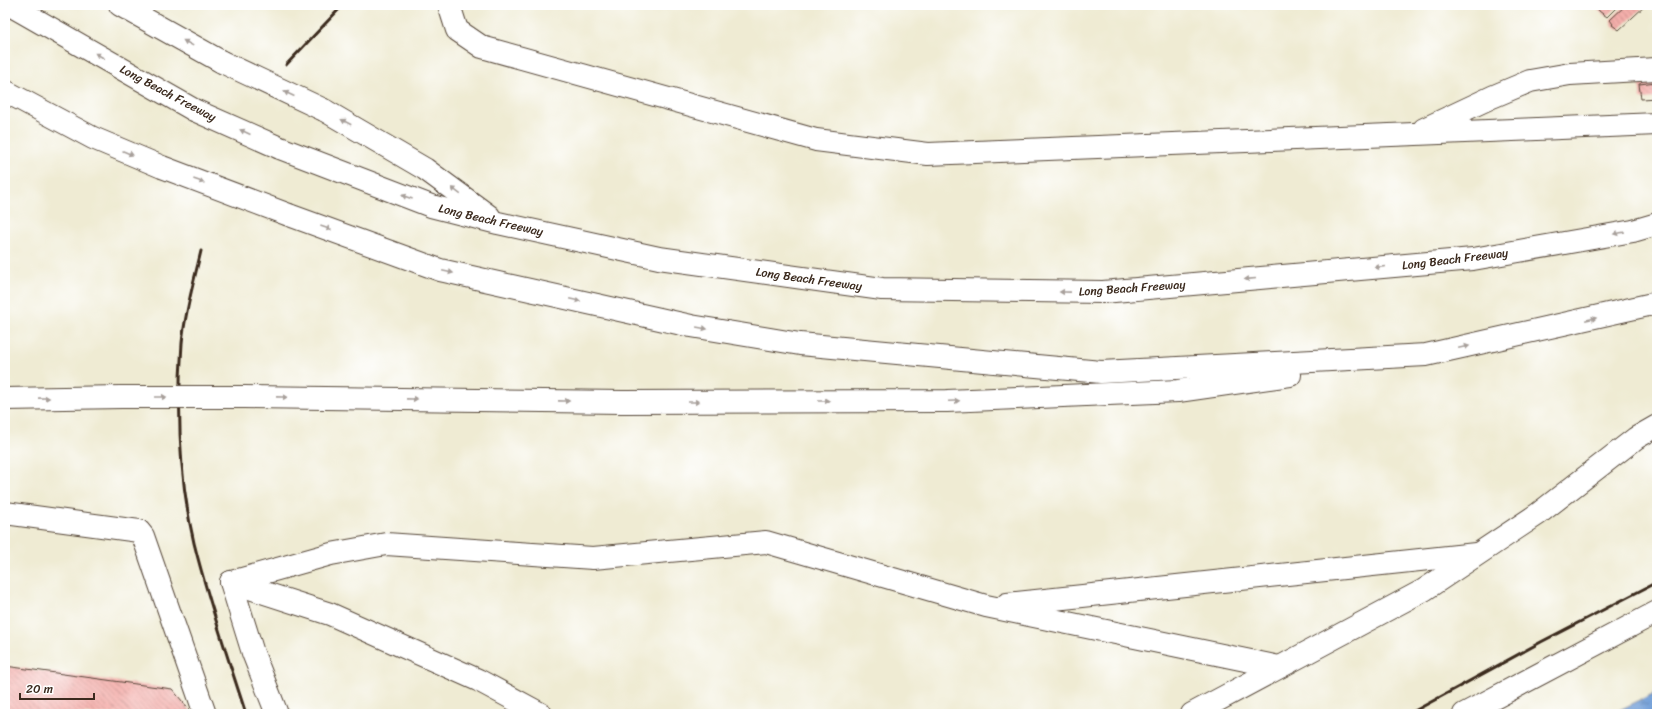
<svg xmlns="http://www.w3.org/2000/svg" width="1662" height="719" font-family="Sriracha,sans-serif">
<defs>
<pattern id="water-ripples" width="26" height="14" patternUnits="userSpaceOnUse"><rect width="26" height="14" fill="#6f9dd7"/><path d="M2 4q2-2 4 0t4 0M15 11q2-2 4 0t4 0" fill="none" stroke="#5c80ae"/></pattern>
<pattern id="building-back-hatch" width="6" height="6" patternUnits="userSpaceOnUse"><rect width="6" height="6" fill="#f4afab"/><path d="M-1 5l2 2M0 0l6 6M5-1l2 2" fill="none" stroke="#c78f8b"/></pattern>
</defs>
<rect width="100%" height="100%" fill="#fff"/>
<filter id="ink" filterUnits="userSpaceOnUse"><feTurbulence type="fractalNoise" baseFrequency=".025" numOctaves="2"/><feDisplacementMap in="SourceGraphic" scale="8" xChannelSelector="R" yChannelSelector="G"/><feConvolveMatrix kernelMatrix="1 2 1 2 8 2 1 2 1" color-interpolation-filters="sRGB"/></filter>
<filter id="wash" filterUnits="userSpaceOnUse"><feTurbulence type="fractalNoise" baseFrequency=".012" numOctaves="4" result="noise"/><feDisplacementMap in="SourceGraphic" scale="16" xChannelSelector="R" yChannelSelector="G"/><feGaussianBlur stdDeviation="0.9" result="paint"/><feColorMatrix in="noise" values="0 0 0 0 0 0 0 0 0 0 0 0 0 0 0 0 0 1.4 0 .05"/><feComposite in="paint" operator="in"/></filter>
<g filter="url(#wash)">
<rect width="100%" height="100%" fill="#efebd3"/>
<!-- water -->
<polygon fill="url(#water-ripples)" stroke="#55647a" points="1657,692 1657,714 1611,714"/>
<g id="blocks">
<!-- building -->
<g fill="url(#building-back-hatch)">
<polygon points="1599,5 1619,5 1607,17 1599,11 1597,7"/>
<polygon points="1626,5 1646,5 1619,30 1612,25 1613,24 1610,20"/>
<polygon points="1657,82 1657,98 1641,99 1639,84"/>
<polygon points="5,666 172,689 193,714 5,714"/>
</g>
</g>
</g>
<g filter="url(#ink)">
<use href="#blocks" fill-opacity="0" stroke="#564739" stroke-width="1"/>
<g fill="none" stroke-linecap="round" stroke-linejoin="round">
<!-- minor casing -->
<g stroke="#564739" stroke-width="24">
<g id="minor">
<polyline points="452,5 450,8 457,30 482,47 816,140 928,154 1657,124"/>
<polyline points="1424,129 1492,97 1530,81 1570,74 1656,69"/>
<polyline points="5,513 139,531 143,536 205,714"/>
<polyline points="231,582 253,653 277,714"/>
<polyline points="1007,604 1476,554"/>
<polyline points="541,714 478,680 330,614 231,582 331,554 386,544 593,558 766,542 986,606 1279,667"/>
<polyline points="1192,714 1424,590 1538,514 1636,438 1657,426"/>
<polyline points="1464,714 1657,612"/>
</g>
</g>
<!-- highway casing -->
<g stroke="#564739" stroke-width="24">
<g id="highway">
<polyline points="10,5 194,110"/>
<polyline points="120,5 222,62"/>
<polyline points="5,91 93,138 162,167"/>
<polyline points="324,110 425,169 489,216"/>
<polyline points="280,148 431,206 498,223 659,258 882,289 1103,292 1473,259 1633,231 1657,224"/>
<polyline points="289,215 440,270 691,326 800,344 1101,372 1426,355 1657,303"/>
<polyline points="243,397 623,402 947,401 1178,391 1290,375"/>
<polyline points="5,399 122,397"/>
</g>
</g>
<!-- minor -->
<use href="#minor" stroke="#fff" stroke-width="22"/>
<!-- highway -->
<use href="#highway" stroke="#fff" stroke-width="22"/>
<!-- rail -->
<g stroke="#3b2a1e" stroke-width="3">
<polyline points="286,65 343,5"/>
<path d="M201,251C194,281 185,312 182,343C177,409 179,478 194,543C208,600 228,658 246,714"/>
<polyline points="1409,714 1541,642 1657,582"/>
</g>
<!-- highway-bridge casing -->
<g stroke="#564739" stroke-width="24" stroke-linecap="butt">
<g id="highway-bridge">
<polyline points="222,62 324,110"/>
<polyline points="194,110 280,148"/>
<polyline points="162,167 289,215"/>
<polyline points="122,397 243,397"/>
</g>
</g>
<!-- highway-bridge -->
<use href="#highway-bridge" stroke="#fff" stroke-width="22"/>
</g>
<!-- one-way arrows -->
<defs><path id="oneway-solid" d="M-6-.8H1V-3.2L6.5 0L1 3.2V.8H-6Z"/></defs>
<g fill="#a79f9a">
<use href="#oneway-solid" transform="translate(188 43) rotate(-151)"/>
<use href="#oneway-solid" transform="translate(100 56) rotate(-150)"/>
<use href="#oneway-solid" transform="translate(289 94) rotate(-155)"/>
<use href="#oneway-solid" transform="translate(346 122) rotate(-152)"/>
<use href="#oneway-solid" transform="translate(245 132) rotate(-156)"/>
<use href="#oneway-solid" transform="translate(128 153) rotate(23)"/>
<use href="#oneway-solid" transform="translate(199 181) rotate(20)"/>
<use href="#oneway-solid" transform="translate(456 191) rotate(-143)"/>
<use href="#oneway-solid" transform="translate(407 197) rotate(-160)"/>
<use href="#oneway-solid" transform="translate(326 228) rotate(20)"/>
<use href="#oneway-solid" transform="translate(1619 233) rotate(170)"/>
<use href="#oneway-solid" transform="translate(1380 267) rotate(175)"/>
<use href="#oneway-solid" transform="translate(448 272) rotate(12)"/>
<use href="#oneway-solid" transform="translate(1250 279) rotate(175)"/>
<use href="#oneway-solid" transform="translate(1065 292) rotate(-179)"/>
<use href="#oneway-solid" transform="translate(575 300) rotate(12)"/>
<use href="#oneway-solid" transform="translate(1591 319) rotate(-12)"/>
<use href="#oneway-solid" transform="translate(702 328) rotate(10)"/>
<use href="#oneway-solid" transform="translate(1464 347) rotate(-12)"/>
<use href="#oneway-solid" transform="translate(161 397)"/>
<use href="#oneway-solid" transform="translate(282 397) rotate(1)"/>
<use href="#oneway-solid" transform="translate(44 398) rotate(-1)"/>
<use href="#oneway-solid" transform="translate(412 399) rotate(1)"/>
<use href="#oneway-solid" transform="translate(564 401) rotate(1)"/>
<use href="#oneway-solid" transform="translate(824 401)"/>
<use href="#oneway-solid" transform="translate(954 401) rotate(-3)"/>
<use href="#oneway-solid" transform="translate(694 402)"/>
</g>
</g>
<g text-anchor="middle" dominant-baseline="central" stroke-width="3.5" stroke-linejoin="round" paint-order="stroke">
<!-- street labels -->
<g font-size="12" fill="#3b2a1e" stroke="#fff">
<text transform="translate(168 93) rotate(28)">Long Beach Freeway</text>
<text transform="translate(491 220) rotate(13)">Long Beach Freeway</text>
<text transform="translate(1455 259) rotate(-7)">Long Beach Freeway</text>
<text transform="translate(809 279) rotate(8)">Long Beach Freeway</text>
<text transform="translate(1132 288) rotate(-4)">Long Beach Freeway</text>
</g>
</g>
<!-- margin -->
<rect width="1662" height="719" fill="none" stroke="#fff" stroke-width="20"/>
<!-- scale -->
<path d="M20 693v6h74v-6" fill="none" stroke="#3b2a1e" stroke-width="2"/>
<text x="26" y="693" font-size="12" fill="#3b2a1e" stroke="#ffffff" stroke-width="3" paint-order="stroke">20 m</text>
</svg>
